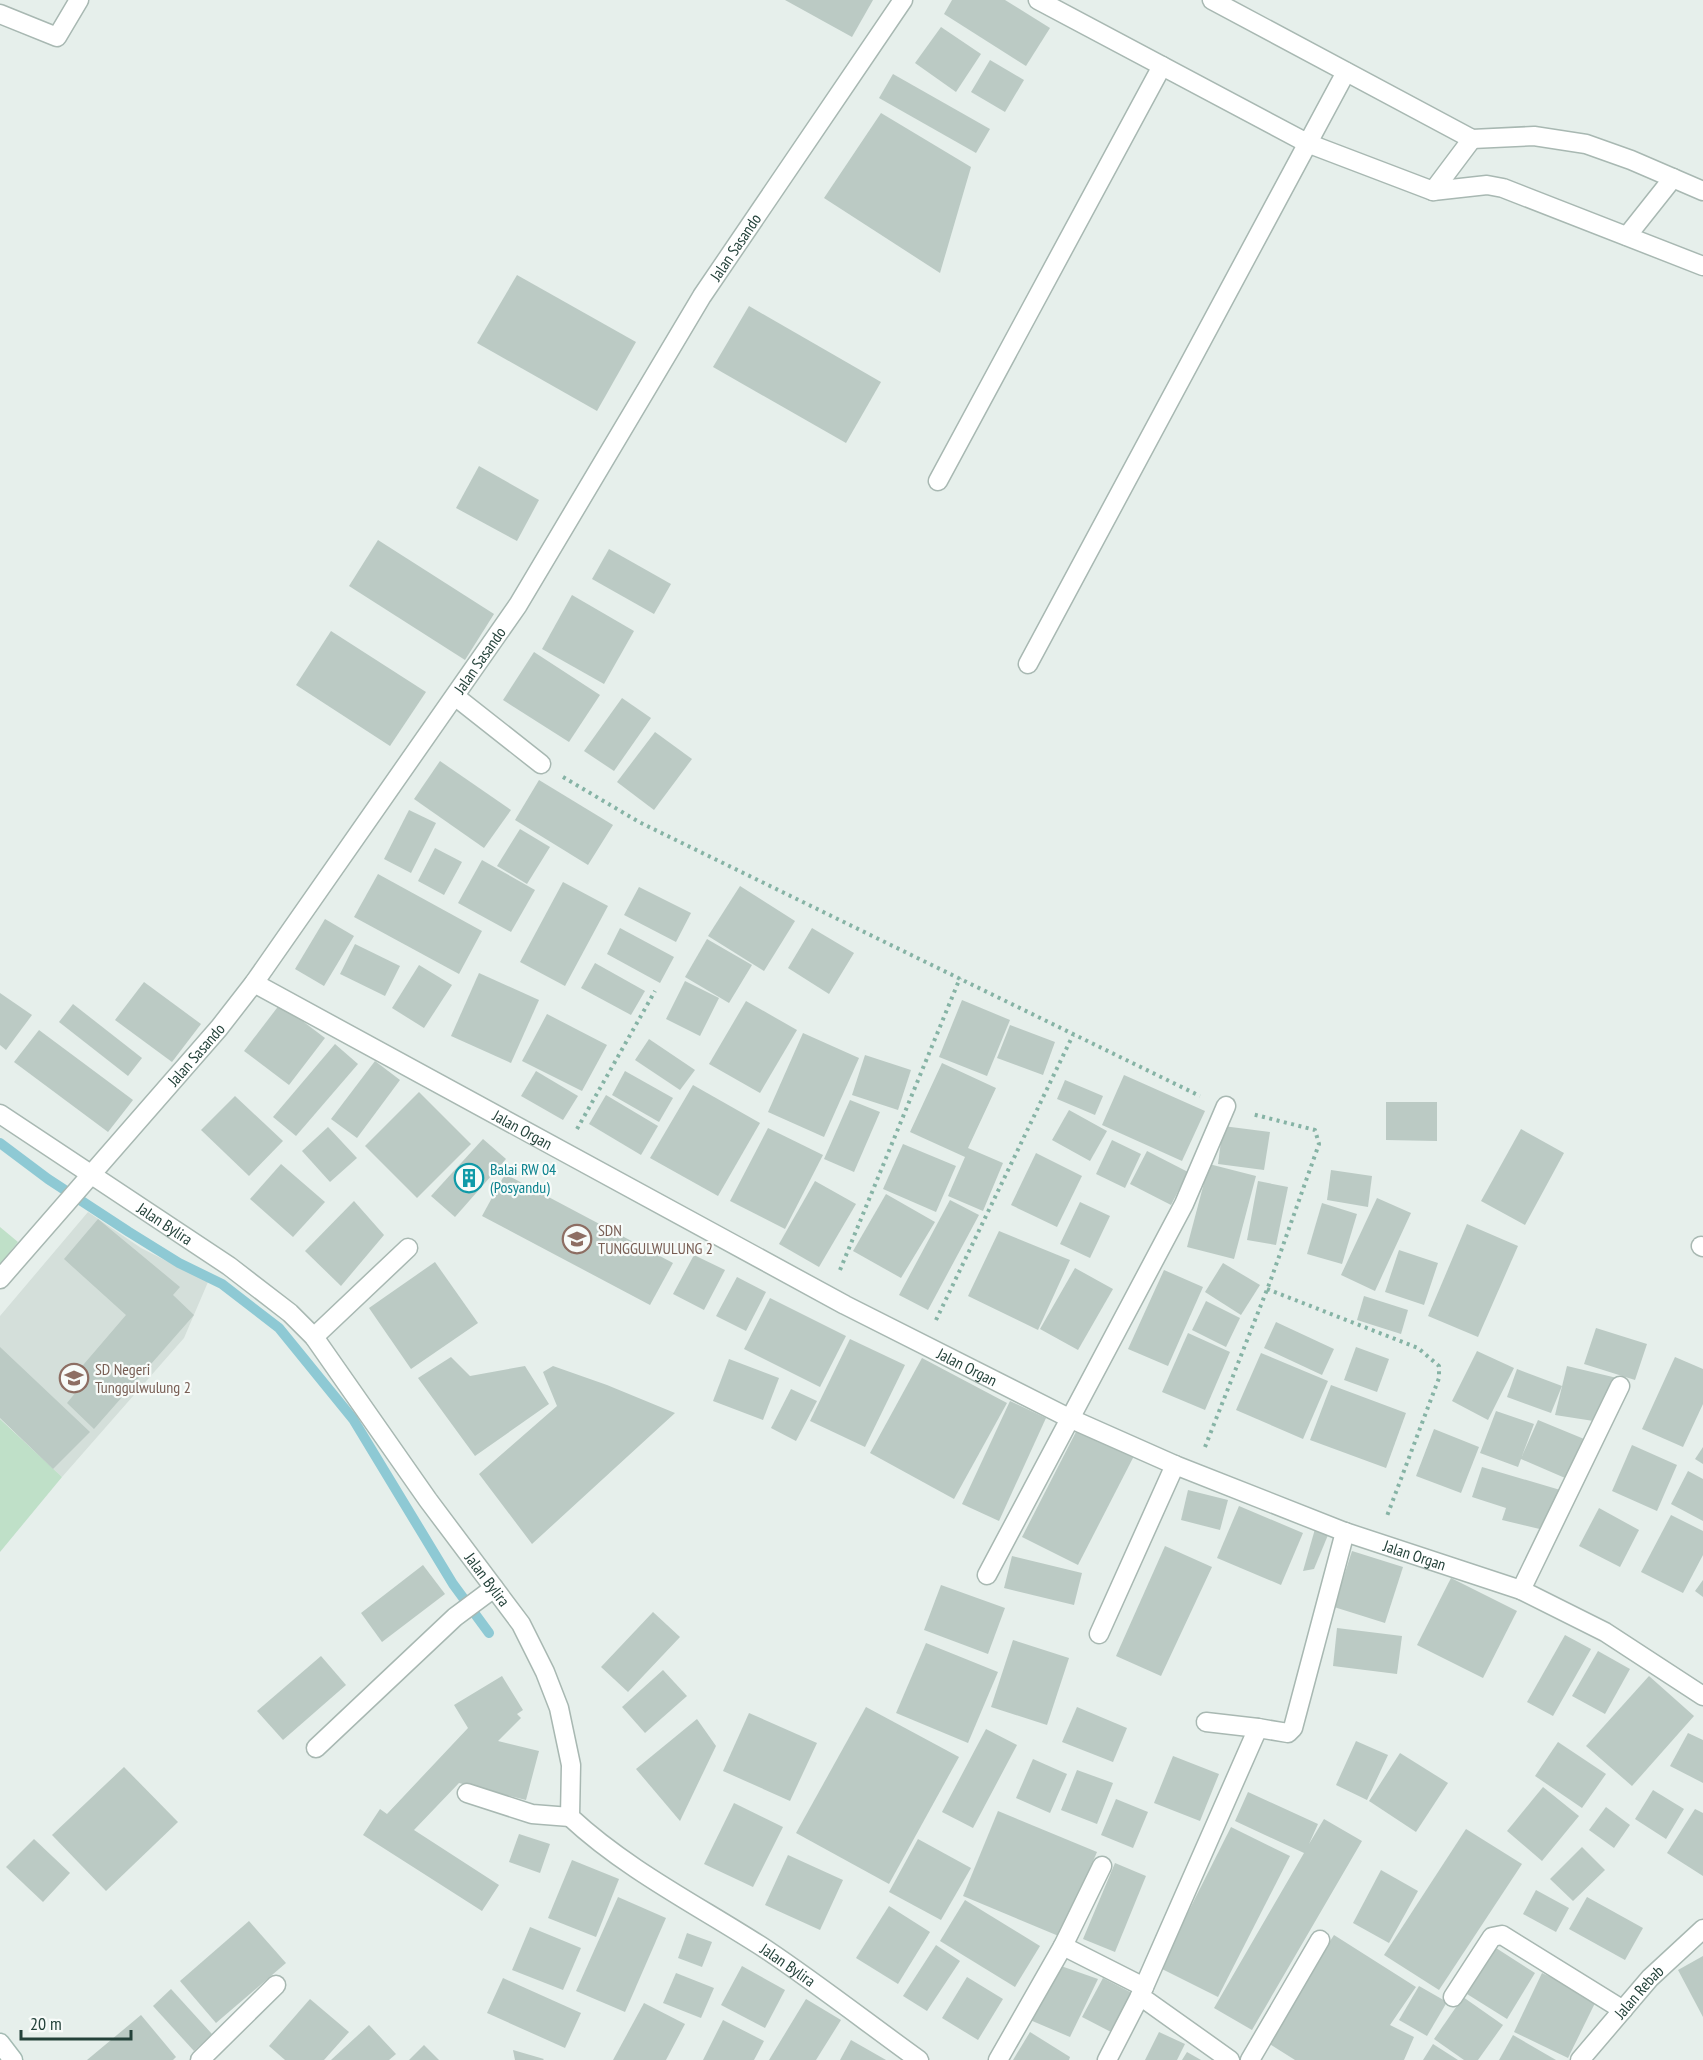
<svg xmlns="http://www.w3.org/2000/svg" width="1703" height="2060" font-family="'PT Sans Narrow',sans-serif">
<rect width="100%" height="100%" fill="#e6efeb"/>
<!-- built -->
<polygon fill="#d4dfda" points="88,1212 141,1248 208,1282 184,1338 62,1477 0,1418 0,1316"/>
<!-- green -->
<g fill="#bfe0c8">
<polygon points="0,1227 18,1242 0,1264"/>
<polygon points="0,1419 62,1477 0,1552"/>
</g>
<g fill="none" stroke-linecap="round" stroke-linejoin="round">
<!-- stream -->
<polyline stroke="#8ec9d4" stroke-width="10" points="0,1143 48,1179 129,1232 179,1263 222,1284 279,1328 353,1419 453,1584 489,1633"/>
</g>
<!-- building -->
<g fill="#bbcac4">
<polygon points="785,0 873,0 852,37"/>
<polygon points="952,0 1005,0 1050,28 1026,66 944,14"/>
<polygon points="941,27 981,54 956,92 915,63"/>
<polygon points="990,60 1024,80 1005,112 971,92"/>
<polygon points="893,74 990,129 976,153 879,98"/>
<polygon points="881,113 971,167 940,273 824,198"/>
<polygon points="517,275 636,342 597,411 477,343"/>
<polygon points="749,306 881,382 846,443 713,367"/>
<polygon points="479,466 539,500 517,541 456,508"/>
<polygon points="378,540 494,614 465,660 349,586"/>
<polygon points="609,549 671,584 654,614 592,579"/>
<polygon points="572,595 634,631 604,684 542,649"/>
<polygon points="331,631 426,692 390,746 296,685"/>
<polygon points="534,652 600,695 569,742 503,700"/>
<polygon points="622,698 651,718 614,771 584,751"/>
<polygon points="655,732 692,759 654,810 617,782"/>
<polygon points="440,761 511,810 484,848 414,799"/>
<polygon points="539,780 613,825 588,865 515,820"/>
<polygon points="409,810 436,823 411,873 384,859"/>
<polygon points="520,829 550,847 527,884 497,866"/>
<polygon points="435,848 462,862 444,895 418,881"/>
<polygon points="482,860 535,890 511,932 458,903"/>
<polygon points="378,874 482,931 459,974 354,917"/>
<polygon points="563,882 608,906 565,986 520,962"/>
<polygon points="740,886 795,921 764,971 708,936"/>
<polygon points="639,887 691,913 676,942 624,915"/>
<polygon points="325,919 354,936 324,986 295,969"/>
<polygon points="620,928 674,957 660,983 607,954"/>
<polygon points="812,928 854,953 829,994 788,968"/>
<polygon points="707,939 752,965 729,1003 685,977"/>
<polygon points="355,944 400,966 385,996 340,974"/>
<polygon points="595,963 645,991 631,1015 581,988"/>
<polygon points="419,965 452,985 424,1028 392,1008"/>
<polygon points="479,973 539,1000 511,1063 451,1036"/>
<polygon points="685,981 719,998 700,1036 666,1019"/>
<polygon points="144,982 201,1024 172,1062 115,1020"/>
<polygon points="0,993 32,1015 6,1050 0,1045"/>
<polygon points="962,1000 1010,1020 987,1076 939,1057"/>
<polygon points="746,1001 797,1030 760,1093 709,1064"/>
<polygon points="73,1004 142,1058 128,1076 59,1022"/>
<polygon points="280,1004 325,1038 289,1085 244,1051"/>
<polygon points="547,1014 607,1045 582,1091 522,1061"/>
<polygon points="1010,1025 1055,1042 1043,1075 997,1058"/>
<polygon points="39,1030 133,1100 108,1132 14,1062"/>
<polygon points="803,1033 859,1058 824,1137 768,1112"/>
<polygon points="649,1039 695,1070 680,1090 635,1060"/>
<polygon points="335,1044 358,1064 296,1136 273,1117"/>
<polygon points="865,1055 911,1070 898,1110 852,1095"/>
<polygon points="375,1061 400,1080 357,1138 331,1119"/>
<polygon points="942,1063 996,1088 968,1148 1003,1163 983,1211 948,1196 965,1157 910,1132"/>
<polygon points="536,1071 578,1096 563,1120 521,1096"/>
<polygon points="625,1071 673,1098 659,1122 612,1095"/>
<polygon points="1124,1075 1205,1111 1182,1161 1102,1125"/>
<polygon points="1065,1080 1103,1096 1095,1115 1057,1099"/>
<polygon points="693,1085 760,1123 718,1196 650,1158"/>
<polygon points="419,1092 471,1144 417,1198 365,1146"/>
<polygon points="606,1095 658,1126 641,1155 589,1124"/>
<polygon points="235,1096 283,1141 249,1176 201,1130"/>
<polygon points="850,1100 880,1112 854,1172 824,1159"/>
<polygon points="1386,1102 1437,1102 1437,1141 1386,1140"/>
<polygon points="1069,1110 1107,1131 1090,1161 1052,1140"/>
<polygon points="1223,1126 1270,1132 1264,1170 1218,1164"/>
<polygon points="328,1127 357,1158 330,1182 302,1151"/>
<polygon points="768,1128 823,1155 785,1229 730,1201"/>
<polygon points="1521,1129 1564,1153 1525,1225 1481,1201"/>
<polygon points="483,1139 506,1159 455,1217 431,1196"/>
<polygon points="1112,1140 1141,1154 1125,1188 1096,1174"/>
<polygon points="903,1144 956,1166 936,1212 883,1189"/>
<polygon points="1147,1151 1188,1172 1171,1205 1130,1184"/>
<polygon points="1036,1153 1082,1176 1057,1227 1011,1205"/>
<polygon points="281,1164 325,1202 293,1237 250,1199"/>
<polygon points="1209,1164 1256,1176 1234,1259 1187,1247"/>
<polygon points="1331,1170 1372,1176 1368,1207 1327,1200"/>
<polygon points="505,1174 673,1263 650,1305 482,1216"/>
<polygon points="815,1181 856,1204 819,1267 779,1244"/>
<polygon points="1258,1181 1288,1187 1276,1245 1247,1240"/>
<polygon points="886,1194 935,1222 901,1278 853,1251"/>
<polygon points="1377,1198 1411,1213 1375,1291 1341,1275"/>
<polygon points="950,1200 979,1215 928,1310 899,1295"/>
<polygon points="354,1201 384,1235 341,1286 305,1251"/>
<polygon points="1080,1202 1110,1216 1090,1258 1060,1244"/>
<polygon points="1322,1203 1357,1214 1342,1264 1307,1254"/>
<polygon points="98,1219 180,1287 173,1295 194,1315 94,1429 67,1403 86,1380 78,1371 126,1315 64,1259"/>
<polygon points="1467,1224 1518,1246 1478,1337 1428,1316"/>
<polygon points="999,1231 1070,1260 1038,1330 968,1296"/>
<polygon points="1399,1250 1438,1263 1424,1305 1385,1292"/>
<polygon points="694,1255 725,1270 704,1310 673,1294"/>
<polygon points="435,1262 478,1323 411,1369 369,1308"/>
<polygon points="1223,1263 1260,1285 1241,1315 1205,1292"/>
<polygon points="1075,1268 1113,1289 1078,1350 1040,1329"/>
<polygon points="1164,1270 1203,1287 1168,1366 1128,1349"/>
<polygon points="737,1277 766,1292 746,1331 716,1316"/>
<polygon points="1364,1296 1408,1310 1401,1334 1357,1320"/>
<polygon points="770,1298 846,1336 820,1387 744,1349"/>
<polygon points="1206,1301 1240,1318 1226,1347 1192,1330"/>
<polygon points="1276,1322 1334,1349 1322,1375 1264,1348"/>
<polygon points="1596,1328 1647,1344 1635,1380 1584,1364"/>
<polygon points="1188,1333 1230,1352 1205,1410 1162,1392"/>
<polygon points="850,1339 905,1365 865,1447 810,1421"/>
<polygon points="0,1347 90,1432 53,1469 0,1418"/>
<polygon points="1356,1347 1389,1359 1377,1392 1344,1380"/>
<polygon points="1477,1351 1514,1368 1488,1420 1452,1401"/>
<polygon points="1261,1353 1328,1381 1303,1439 1236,1410"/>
<polygon points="451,1357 470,1376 525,1366 549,1404 475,1456 418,1378"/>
<polygon points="1675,1357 1703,1369 1703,1404 1683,1447 1642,1429"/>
<polygon points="922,1358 1007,1403 954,1499 870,1453"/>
<polygon points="729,1359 779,1378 763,1420 713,1401"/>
<polygon points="553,1366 607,1385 675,1413 532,1544 479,1474 557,1406 543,1372"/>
<polygon points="1567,1366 1617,1378 1600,1422 1555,1415"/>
<polygon points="1517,1369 1562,1386 1551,1413 1507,1397"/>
<polygon points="1331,1385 1406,1413 1386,1468 1310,1440"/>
<polygon points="791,1389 817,1401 796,1441 771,1428"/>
<polygon points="1010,1401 1046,1418 999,1521 962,1504"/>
<polygon points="1496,1411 1534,1424 1522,1456 1538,1420 1589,1441 1572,1481 1521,1459 1518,1467 1480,1453"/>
<polygon points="1079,1426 1135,1454 1078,1565 1022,1537"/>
<polygon points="1434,1429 1479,1447 1461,1493 1416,1476"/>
<polygon points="1632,1445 1677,1465 1657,1511 1612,1491"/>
<polygon points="1703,1447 1703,1464 1695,1459"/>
<polygon points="1482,1467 1567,1492 1548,1531 1502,1520 1506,1508 1472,1497"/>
<polygon points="1688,1471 1703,1479 1703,1521 1671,1504"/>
<polygon points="1188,1490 1228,1500 1220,1530 1181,1520"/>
<polygon points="1239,1506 1303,1533 1281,1585 1217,1558"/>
<polygon points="1599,1508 1639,1530 1620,1567 1579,1546"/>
<polygon points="1671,1515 1703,1531 1703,1555 1683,1593 1641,1572"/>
<polygon points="1315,1529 1328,1535 1314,1569 1303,1571"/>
<polygon points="1165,1546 1212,1567 1161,1676 1116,1656"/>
<polygon points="1352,1551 1403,1567 1385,1623 1334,1607"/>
<polygon points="1012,1556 1082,1573 1074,1605 1004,1588"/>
<polygon points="423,1565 445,1594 382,1642 361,1613"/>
<polygon points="1451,1578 1517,1611 1483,1678 1417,1645"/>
<polygon points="1703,1580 1703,1597 1695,1591"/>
<polygon points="941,1585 1005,1608 988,1654 924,1630"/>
<polygon points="653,1612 680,1637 628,1692 601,1667"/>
<polygon points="1337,1628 1402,1636 1397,1674 1333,1666"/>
<polygon points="1565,1635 1591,1649 1553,1716 1527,1702"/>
<polygon points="1013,1640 1069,1658 1047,1725 991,1707"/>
<polygon points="926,1643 998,1672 968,1743 896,1713"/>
<polygon points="1598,1651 1630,1669 1605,1714 1572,1696"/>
<polygon points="321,1656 346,1685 283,1740 257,1711"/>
<polygon points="663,1670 687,1696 645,1733 622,1707"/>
<polygon points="502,1676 523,1710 517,1714 521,1718 498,1741 539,1751 526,1800 459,1783 414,1830 499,1885 482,1911 363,1835 380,1809 387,1814 468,1728 454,1705"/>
<polygon points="1649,1676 1694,1716 1632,1786 1586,1746"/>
<polygon points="866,1707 959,1757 889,1884 796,1833"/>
<polygon points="1077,1707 1127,1728 1113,1762 1062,1742"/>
<polygon points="749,1713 817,1743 790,1801 723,1771"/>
<polygon points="697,1719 716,1746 680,1821 636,1769"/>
<polygon points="986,1729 1017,1745 973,1828 942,1812"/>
<polygon points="1688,1733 1703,1740 1703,1783 1670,1766"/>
<polygon points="1356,1741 1388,1755 1367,1800 1336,1785"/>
<polygon points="1558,1742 1606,1774 1582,1808 1535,1776"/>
<polygon points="1400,1753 1448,1783 1416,1832 1369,1801"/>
<polygon points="1173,1756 1219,1774 1200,1821 1154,1803"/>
<polygon points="1033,1759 1067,1774 1050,1813 1016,1798"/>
<polygon points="124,1767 178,1822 106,1891 52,1835"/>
<polygon points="1077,1770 1113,1783 1097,1824 1061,1810"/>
<polygon points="1543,1787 1579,1816 1542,1861 1507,1831"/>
<polygon points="1653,1790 1684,1809 1666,1839 1635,1819"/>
<polygon points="1248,1792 1318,1824 1309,1844 1324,1819 1362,1841 1252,2030 1214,2008 1304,1853 1235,1821"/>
<polygon points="1116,1799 1148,1812 1133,1848 1101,1835"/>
<polygon points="734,1803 783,1827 753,1887 704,1864"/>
<polygon points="1606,1807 1630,1825 1614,1848 1589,1830"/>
<polygon points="1695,1809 1703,1813 1703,1876 1667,1853"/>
<polygon points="998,1811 1097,1852 1061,1937 963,1896"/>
<polygon points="1231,1827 1290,1856 1218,1997 1160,1968"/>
<polygon points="1466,1829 1522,1864 1439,1990 1384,1955"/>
<polygon points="519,1834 550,1844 540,1873 509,1862"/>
<polygon points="34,1839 70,1873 43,1902 6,1867"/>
<polygon points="918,1839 971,1868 941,1920 889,1892"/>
<polygon points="1582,1847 1605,1870 1573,1901 1550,1879"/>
<polygon points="788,1855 843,1880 820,1930 765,1905"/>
<polygon points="572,1860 619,1879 596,1937 548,1918"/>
<polygon points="1115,1863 1146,1876 1115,1952 1083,1939"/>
<polygon points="1381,1870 1418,1891 1389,1943 1353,1923"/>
<polygon points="1536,1890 1569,1908 1556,1932 1523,1914"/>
<polygon points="618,1897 666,1918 625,2012 576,1991"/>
<polygon points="1587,1897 1643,1928 1625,1960 1569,1929"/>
<polygon points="965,1900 1040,1946 1015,1987 940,1941"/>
<polygon points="889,1906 930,1932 898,1984 856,1958"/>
<polygon points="249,1921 286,1963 216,2023 180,1981"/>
<polygon points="530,1927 581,1948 563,1990 512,1970"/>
<polygon points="687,1933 712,1942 702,1967 678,1958"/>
<polygon points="1334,1935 1416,1987 1390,2025 1414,2037 1404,2060 1295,2060 1265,2041"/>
<polygon points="936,1945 960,1961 927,2011 903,1996"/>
<polygon points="1496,1948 1535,1973 1507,2019 1467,1994"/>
<polygon points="1703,1956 1703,2017 1678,1970"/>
<polygon points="742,1966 785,1990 765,2028 721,2005"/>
<polygon points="1061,1966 1098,1979 1070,2037 1030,2020"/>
<polygon points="676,1973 714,1988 701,2018 663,2003"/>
<polygon points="1542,1973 1597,1999 1568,2058 1514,2032"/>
<polygon points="967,1977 1003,1999 978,2040 942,2018"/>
<polygon points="503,1978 581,2013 565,2048 487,2013"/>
<polygon points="1103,1978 1132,1993 1111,2032 1082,2017"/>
<polygon points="1419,1986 1447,2002 1427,2036 1399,2020"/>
<polygon points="171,1989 212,2034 194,2051 153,2006"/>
<polygon points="1463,1997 1503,2025 1478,2060 1464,2060 1434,2039"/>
<polygon points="310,1999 349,2032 324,2060 285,2060 269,2046"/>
<polygon points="806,1999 841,2020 816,2060 769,2060"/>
<polygon points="644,2003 685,2024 666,2060 613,2060"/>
<polygon points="141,2015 176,2057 173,2060 87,2060"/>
<polygon points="723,2020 764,2041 754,2060 703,2060"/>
<polygon points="369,2025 396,2054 389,2060 331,2060"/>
<polygon points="1030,2032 1070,2057 1069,2060 1013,2060"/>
<polygon points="1159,2032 1185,2044 1177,2060 1145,2060"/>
<polygon points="1513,2035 1556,2060 1499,2060"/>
<polygon points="851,2040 886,2060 840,2060"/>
<polygon points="1433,2044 1458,2060 1423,2060"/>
<polygon points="424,2045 439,2060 409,2060"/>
<polygon points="513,2050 544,2059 543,2060 515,2060"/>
<polygon points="1187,2052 1201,2060 1182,2060"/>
</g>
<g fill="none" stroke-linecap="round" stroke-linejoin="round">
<!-- minor casing -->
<g stroke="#a8b8b2" stroke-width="21">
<g id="minor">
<polyline points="1038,0 1307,143 1433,191 1472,139"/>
<polyline points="1212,0 1472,139 1534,136 1586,144 1631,160 1703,191"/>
<polyline points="0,14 57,37 79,0"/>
<polyline points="1433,191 1487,185 1503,188 1703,266"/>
<polyline points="1627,236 1673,178"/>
<polyline points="938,481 1162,66"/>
<polyline points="1028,664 1346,72"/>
<polyline points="456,697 541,764"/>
<path id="s1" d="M254,983L845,1305L1069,1418L1175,1465L1345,1532L1521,1590L1605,1632L1703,1696"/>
<path id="s2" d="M0,1114L229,1266L290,1313L314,1337L428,1500L521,1624L545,1672L559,1708L571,1765L570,1817C628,1871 701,1907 767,1950C819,1985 869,2024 919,2060"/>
<polyline points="1701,1246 1703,1247"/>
<polyline points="314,1337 408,1248"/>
<polyline points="987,1575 1184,1204 1226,1106"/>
<polyline points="1521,1590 1620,1386"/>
<polyline points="1099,1634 1175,1465"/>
<polyline points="1206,1722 1258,1728"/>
<polyline points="316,1748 455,1617 494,1588"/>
<polyline points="467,1793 532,1814 570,1817"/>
<polyline points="1063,1946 1144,1987 1140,1996 1230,2060"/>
<polyline points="1144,1987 1258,1728 1288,1733 1293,1728 1345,1532"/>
<polyline points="1453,1997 1492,1937 1502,1935 1623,2010"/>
<polyline points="200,2060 276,1985"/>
<polyline points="998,2060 1063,1946 1102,1866"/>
<polyline points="1107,2060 1140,1996"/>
<polyline points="1250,2060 1320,1940"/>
<path id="s3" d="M1580,2060L1650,1978L1703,1929"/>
</g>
</g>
<!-- tertiary casing -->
<g stroke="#a8b8b2" stroke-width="21">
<g id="tertiary">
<path id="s4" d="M0,1279L219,1028L254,983L518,605L702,296L903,0"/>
</g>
</g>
<!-- secondary casing -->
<g stroke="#a4bbb3" stroke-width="21">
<polyline id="secondary" points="0,2043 13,2060"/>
</g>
<!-- path -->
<g stroke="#86b3a5" stroke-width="4" stroke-dasharray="3 4.5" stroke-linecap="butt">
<polyline points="563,777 639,822 1200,1096"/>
<polyline points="577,1129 655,991"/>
<polyline points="840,1270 960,978"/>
<polyline points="1267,1289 1418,1348 1439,1366 1439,1378 1387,1516"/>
<polyline points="936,1320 1073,1035"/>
<polyline points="1205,1447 1270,1282 1319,1144 1315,1130 1252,1114"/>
</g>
<!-- minor -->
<use href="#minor" stroke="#fff" stroke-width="18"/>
<!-- tertiary -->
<use href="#tertiary" stroke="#fff" stroke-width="18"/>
<!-- secondary -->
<use href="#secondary" stroke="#fff" stroke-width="18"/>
</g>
<!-- icons -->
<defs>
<g id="building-ring" transform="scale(1.5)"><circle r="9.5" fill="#f7fbf9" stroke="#0f9aa8" stroke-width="1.5"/><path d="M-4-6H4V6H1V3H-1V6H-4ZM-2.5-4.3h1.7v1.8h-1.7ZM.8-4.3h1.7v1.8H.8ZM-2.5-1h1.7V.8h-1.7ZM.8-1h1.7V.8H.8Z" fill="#0f9aa8"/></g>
<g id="school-ring" transform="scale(1.5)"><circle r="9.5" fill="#f7fbf9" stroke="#8d6e63" stroke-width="1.5"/><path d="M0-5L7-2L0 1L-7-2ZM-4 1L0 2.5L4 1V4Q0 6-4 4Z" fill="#8d6e63"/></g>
</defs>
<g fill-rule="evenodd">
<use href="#building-ring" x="469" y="1178"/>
<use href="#school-ring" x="577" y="1239"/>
<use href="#school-ring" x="74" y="1378"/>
</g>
<g text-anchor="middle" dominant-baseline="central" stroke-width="4.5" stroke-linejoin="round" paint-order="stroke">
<!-- street labels -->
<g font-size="16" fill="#24423a" stroke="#f7fbf9">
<text stroke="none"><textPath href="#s4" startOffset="1270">Jalan Sasando</textPath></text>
<text stroke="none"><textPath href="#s4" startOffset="784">Jalan Sasando</textPath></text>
<text stroke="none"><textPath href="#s4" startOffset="298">Jalan Sasando</textPath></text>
<text stroke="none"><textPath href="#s1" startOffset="306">Jalan Organ</textPath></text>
<text stroke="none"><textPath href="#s2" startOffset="198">Jalan Bylira</textPath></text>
<text stroke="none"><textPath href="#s1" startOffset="810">Jalan Organ</textPath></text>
<text stroke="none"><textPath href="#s1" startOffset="1296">Jalan Organ</textPath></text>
<text stroke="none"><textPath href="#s2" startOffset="684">Jalan Bylira</textPath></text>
<text stroke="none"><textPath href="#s2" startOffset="1206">Jalan Bylira</textPath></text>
<text stroke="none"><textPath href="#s3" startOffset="90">Jalan Rebab</textPath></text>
</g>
<!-- culture labels -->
<g font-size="16" fill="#0d838f" stroke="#f7fbf9" text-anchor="start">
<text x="490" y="1169">Balai RW 04<tspan x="490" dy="18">(Posyandu)</tspan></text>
</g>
<!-- education labels -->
<g font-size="16" fill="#785e54" stroke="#f7fbf9" text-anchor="start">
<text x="598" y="1230">SDN<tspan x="598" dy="18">TUNGGULWULUNG 2</tspan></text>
<text x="95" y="1369">SD Negeri<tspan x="95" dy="18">Tunggulwulung 2</tspan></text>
</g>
</g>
<!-- scale -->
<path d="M21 2030v9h110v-9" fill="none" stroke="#24423a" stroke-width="3"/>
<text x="30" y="2030" font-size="18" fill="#24423a" stroke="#f7fbf9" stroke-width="4.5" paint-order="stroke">20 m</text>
</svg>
